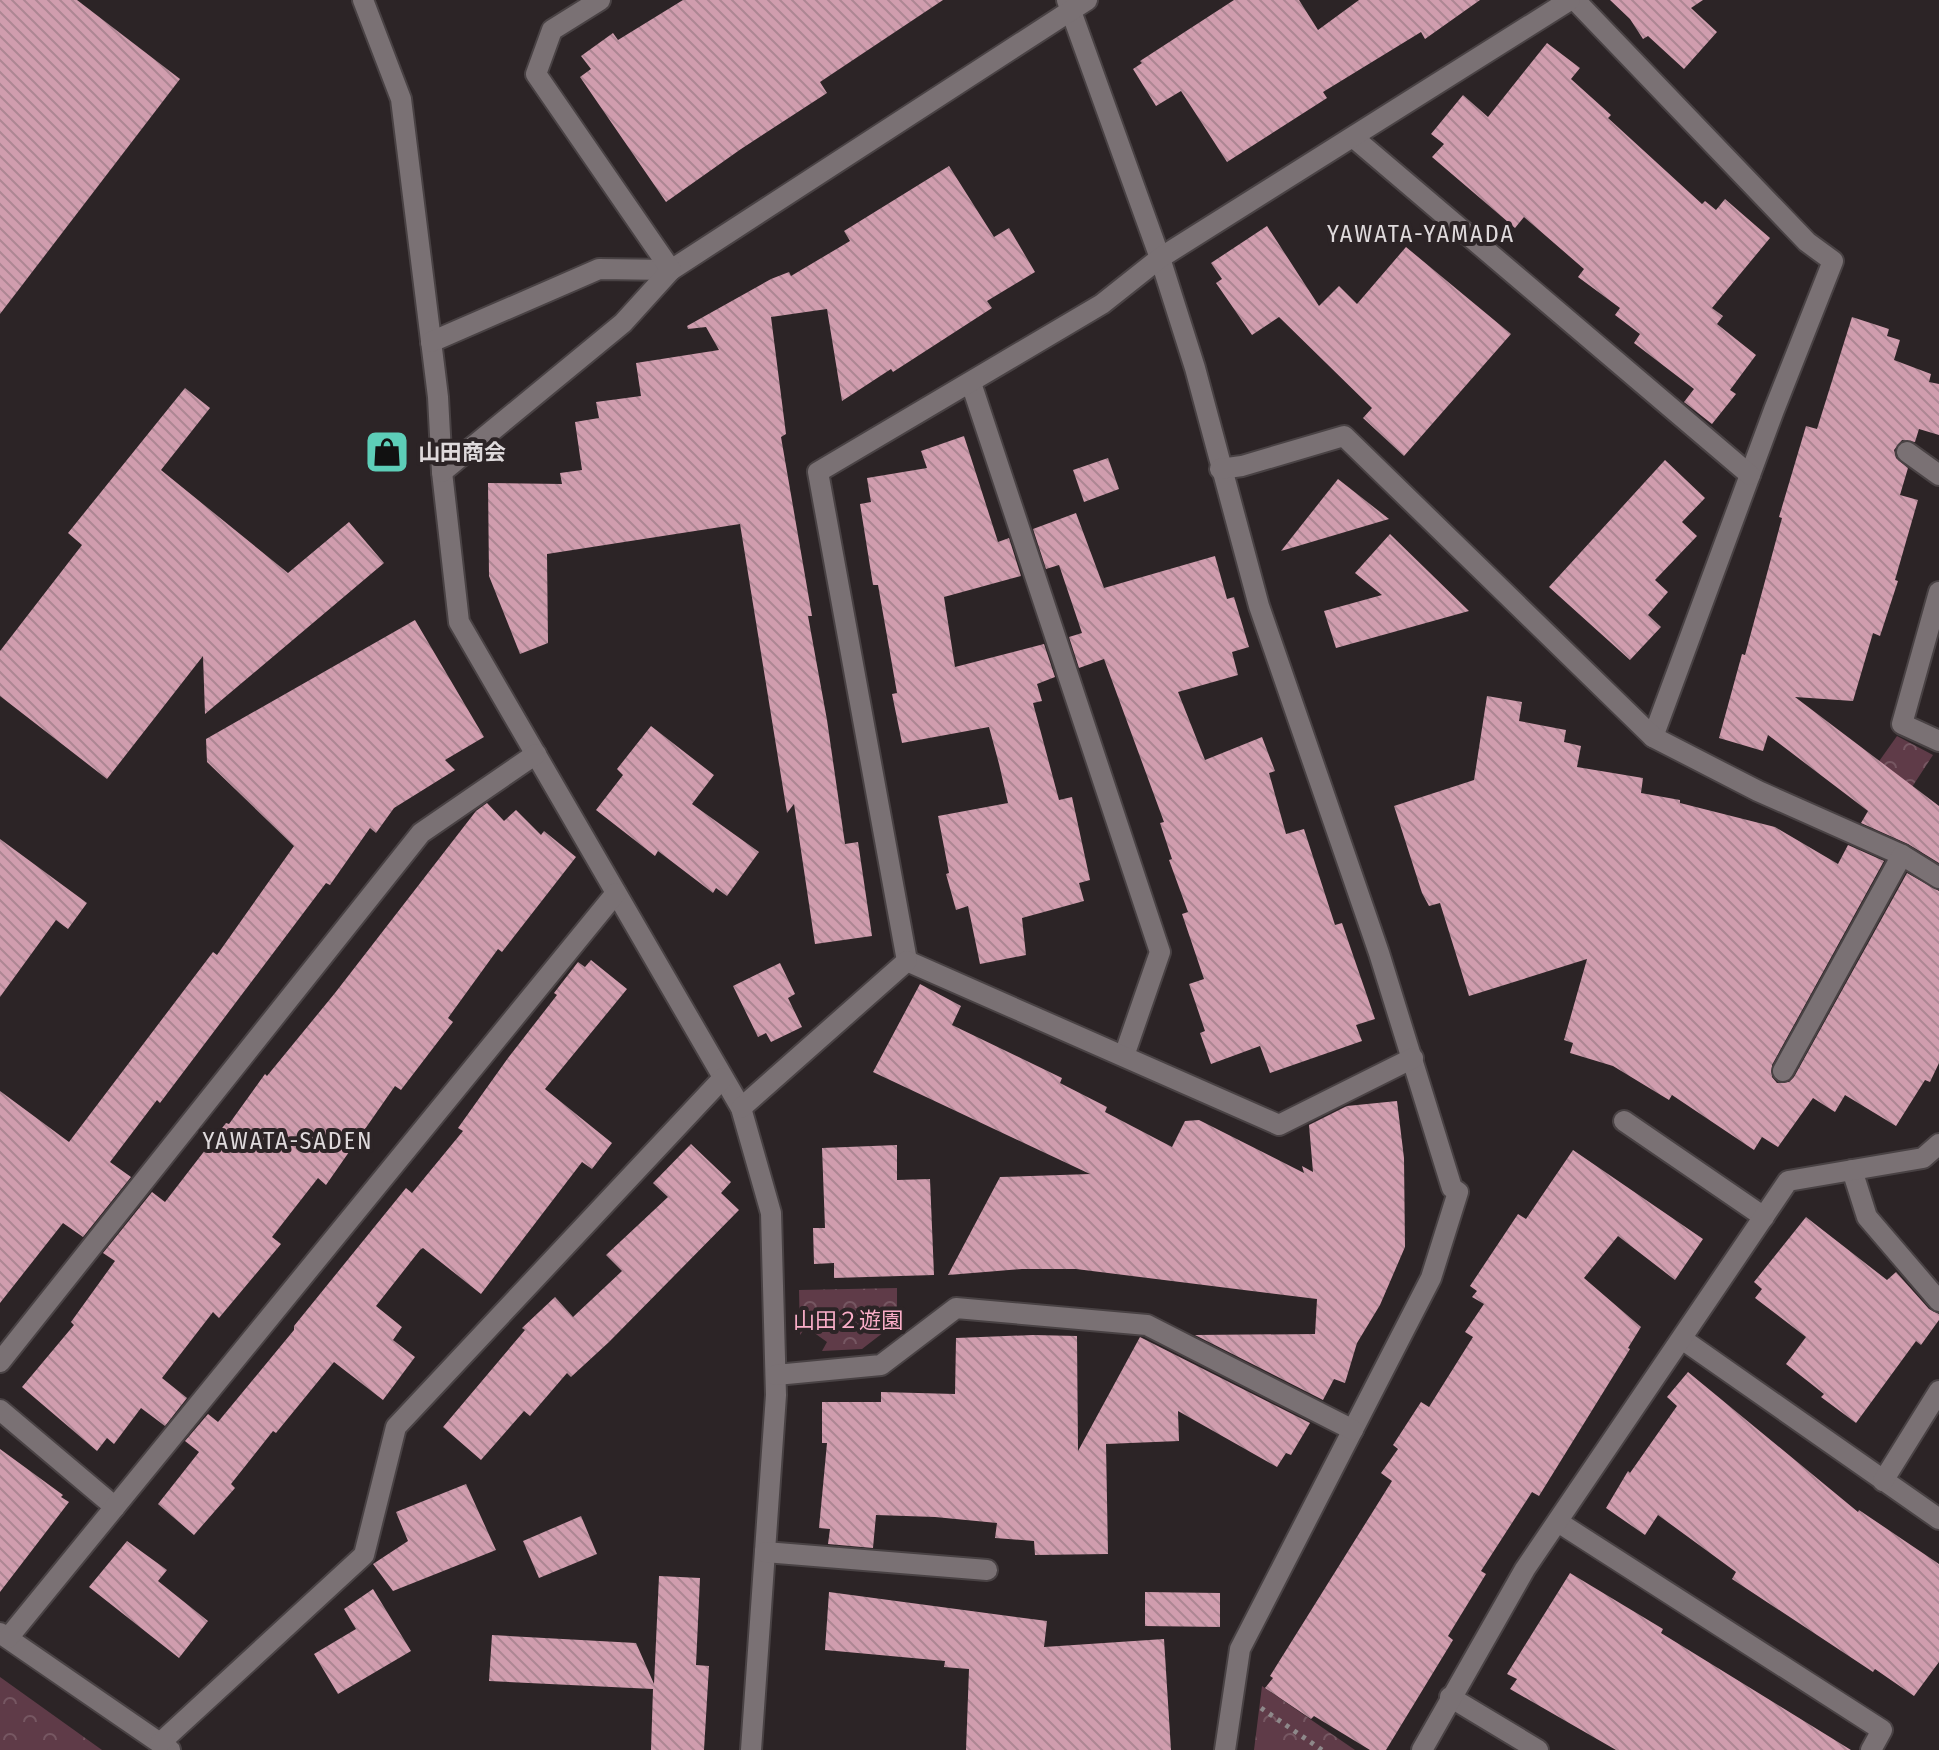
<svg xmlns="http://www.w3.org/2000/svg" width="1939" height="1750" font-family="'Fira Sans Condensed','Noto Sans JP',sans-serif">
<defs>
<pattern id="park-crowns" width="20" height="18" patternUnits="userSpaceOnUse" patternTransform="scale(2)"><rect width="20" height="18" fill="#5f3b48"/><path d="M2 6a3 3 0 1 1 6 0M12 15a3 3 0 1 1 6 0" fill="none" stroke="#765762"/></pattern>
<pattern id="building-back-hatch" width="6" height="6" patternUnits="userSpaceOnUse" patternTransform="scale(2)"><rect width="6" height="6" fill="#d09dae"/><path d="M-1 5l2 2M0 0l6 6M5-1l2 2" fill="none" stroke="#ad8693"/></pattern>
</defs>
<rect width="100%" height="100%" fill="#2c2426"/>
<!-- park -->
<g fill="url(#park-crowns)">
<polygon points="1897,736 1933,755 1893,816 1858,791"/>
<polygon points="897,1288 897,1322 862,1349 822,1351 827,1342 806,1327 800,1335 799,1290"/>
<polygon points="0,1677 102,1750 0,1750"/>
<polygon points="1262,1686 1355,1750 1254,1750"/>
</g>
<!-- building -->
<g fill="url(#building-back-hatch)">
<polygon points="0,0 77,0 180,79 0,314"/>
<polygon points="683,0 943,0 820,82 827,93 741,149 666,202 580,77 591,69 581,56 613,33 618,40"/>
<polygon points="1234,0 1299,0 1318,30 1359,0 1480,0 1425,39 1421,32 1323,92 1327,98 1227,162 1181,91 1156,106 1133,69 1142,63 1140,61"/>
<polygon points="1610,0 1703,0 1691,8 1717,32 1684,69 1648,36 1643,39 1630,19"/>
<polygon points="1547,43 1580,68 1571,79 1611,115 1608,118 1702,204 1705,201 1716,210 1725,199 1770,238 1712,308 1723,316 1717,324 1756,355 1730,390 1736,394 1712,424 1684,402 1694,389 1634,343 1640,334 1615,315 1620,308 1578,277 1584,269 1524,217 1515,228 1432,157 1444,144 1431,134 1463,95 1488,117"/>
<polygon points="949,166 994,237 1009,228 1035,272 987,301 992,308 893,372 891,369 842,401 827,309 771,317 786,434 781,437 812,616 808,616 827,720 845,844 858,842 872,936 815,944 794,804 787,813 740,524 547,554 548,643 520,654 489,576 488,483 562,484 560,473 582,470 575,422 599,418 596,402 641,396 636,363 719,350 706,327 688,329 687,326 771,279 789,272 791,276 850,241 844,231"/>
<polygon points="1267,226 1319,306 1339,286 1357,304 1406,247 1511,334 1404,456 1363,418 1372,408 1279,317 1252,335 1216,283 1222,279 1211,263"/>
<polygon points="1852,317 1889,329 1887,336 1900,340 1894,360 1931,374 1929,382 1939,384 1939,435 1919,429 1915,442 1902,440 1894,450 1896,458 1908,468 1900,495 1918,500 1895,580 1898,581 1880,636 1873,633 1853,701 1795,697 1939,806 1939,863 1908,844 1861,823 1868,811 1768,735 1763,751 1719,738 1742,654 1745,655 1782,518 1779,517 1806,426 1817,429"/>
<polygon points="185,388 210,408 161,470 288,573 349,522 384,563 205,714 203,656 107,779 0,696 0,651 82,545 68,533"/>
<polygon points="964,436 998,542 1009,538 1021,576 944,597 955,667 1044,644 1055,677 1037,684 1042,701 1033,703 1059,800 1072,797 1090,880 1079,883 1084,901 1022,918 1026,955 980,964 968,906 956,910 946,874 949,873 938,816 1008,803 999,764 989,727 902,743 892,694 897,693 878,585 873,585 860,504 871,502 867,478 927,468 921,451"/>
<polygon points="1108,458 1119,489 1084,502 1073,470"/>
<polygon points="1665,460 1705,498 1682,522 1697,536 1655,580 1668,592 1648,615 1661,627 1630,660 1549,587"/>
<polygon points="1338,479 1389,519 1281,551"/>
<polygon points="1076,513 1104,588 1215,556 1227,599 1234,597 1249,647 1232,652 1238,675 1178,692 1205,760 1262,737 1275,771 1269,773 1286,834 1304,829 1335,925 1342,923 1375,1019 1356,1025 1362,1041 1270,1073 1260,1046 1211,1064 1200,1033 1205,1031 1189,984 1204,979 1182,914 1188,912 1169,860 1172,859 1160,823 1164,822 1104,659 1079,668 1069,637 1082,633 1059,565 1046,569 1033,529"/>
<polygon points="1390,534 1469,611 1336,648 1324,611 1382,595 1355,573"/>
<polygon points="415,620 484,737 445,760 455,770 394,808 376,833 370,828 330,885 326,883 160,1103 157,1100 110,1162 131,1177 83,1237 63,1223 0,1303 0,1091 69,1142 213,952 217,955 294,846 207,762 206,739"/>
<polygon points="1487,696 1522,702 1519,721 1566,730 1564,742 1581,746 1577,767 1643,778 1641,793 1680,800 1680,803 1775,827 1838,864 1848,845 1884,861 1772,1065 1772,1077 1777,1083 1789,1082 1794,1077 1907,873 1939,891 1939,1063 1930,1082 1925,1080 1896,1126 1845,1095 1835,1112 1813,1098 1778,1147 1762,1137 1754,1150 1672,1095 1669,1100 1613,1066 1570,1053 1573,1043 1564,1040 1587,959 1469,996 1440,903 1429,906 1422,893 1394,806 1474,780"/>
<polygon points="651,726 714,775 692,804 759,852 727,896 716,888 713,893 658,851 655,856 596,810 623,775 617,769"/>
<polygon points="487,803 504,821 516,810 541,835 544,831 576,857 502,952 498,949 448,1018 453,1022 401,1090 395,1086 326,1185 318,1178 272,1237 281,1244 219,1318 213,1312 162,1378 187,1398 165,1426 141,1408 114,1444 107,1438 97,1451 22,1387 74,1325 71,1322 115,1261 103,1253 152,1192 165,1202 226,1123 229,1124 265,1074 267,1076 335,993 476,811"/>
<polygon points="0,839 87,903 68,929 56,920 0,997"/>
<polygon points="591,960 627,989 545,1089 612,1143 592,1169 582,1162 481,1294 423,1248 420,1250 376,1306 402,1327 393,1340 415,1357 383,1400 334,1362 276,1433 273,1431 231,1484 235,1488 194,1535 158,1504 199,1452 185,1441 208,1414 218,1422 294,1330 294,1326 406,1188 412,1193 463,1131 458,1128 508,1058 557,995 554,993 578,962 585,967"/>
<polygon points="780,963 795,994 788,998 802,1027 771,1042 766,1033 758,1037 733,986"/>
<polygon points="920,984 961,1006 952,1025 1062,1078 1060,1083 1107,1107 1105,1112 1172,1147 1185,1121 1199,1120 1304,1173 1302,1166 1313,1172 1309,1125 1347,1106 1397,1101 1404,1158 1405,1247 1380,1305 1357,1343 1345,1383 1334,1379 1323,1400 1195,1335 1315,1334 1317,1299 1076,1269 1022,1269 948,1275 1000,1177 1090,1174 873,1072"/>
<polygon points="691,1144 731,1182 721,1193 739,1210 609,1342 571,1377 567,1373 530,1416 524,1411 481,1460 443,1427 525,1330 522,1328 555,1297 573,1317 622,1271 606,1255 668,1197 653,1183"/>
<polygon points="897,1145 897,1180 930,1179 934,1275 834,1278 834,1263 814,1264 813,1228 825,1228 822,1148"/>
<polygon points="1573,1150 1703,1239 1675,1280 1618,1236 1584,1278 1641,1327 1628,1348 1630,1349 1539,1496 1532,1492 1481,1571 1486,1574 1448,1636 1453,1640 1386,1750 1370,1750 1314,1716 1311,1719 1265,1688 1273,1678 1270,1676 1392,1481 1381,1473 1398,1449 1393,1445 1421,1402 1429,1407 1473,1337 1465,1332 1484,1304 1472,1297 1477,1291 1470,1286 1518,1214 1526,1219"/>
<polygon points="1806,1217 1887,1280 1896,1272 1929,1309 1939,1314 1939,1320 1921,1345 1916,1341 1856,1423 1821,1397 1824,1394 1786,1364 1806,1337 1755,1298 1762,1289 1754,1282"/>
<polygon points="1033,1335 1077,1336 1078,1451 1140,1337 1310,1423 1291,1455 1286,1453 1277,1467 1178,1411 1179,1441 1106,1444 1108,1554 1035,1555 1034,1541 995,1538 997,1523 935,1517 876,1515 873,1548 828,1544 830,1529 819,1528 827,1443 822,1443 822,1402 881,1402 881,1392 955,1394 956,1338"/>
<polygon points="1688,1372 1858,1512 1859,1510 1939,1564 1939,1662 1914,1696 1875,1669 1873,1672 1732,1579 1736,1572 1658,1515 1645,1535 1606,1508 1628,1471 1630,1473 1677,1406 1667,1397"/>
<polygon points="0,1449 63,1495 61,1497 69,1502 0,1592"/>
<polygon points="466,1484 496,1550 393,1591 373,1564 408,1541 396,1512"/>
<polygon points="581,1516 597,1554 539,1578 523,1541"/>
<polygon points="127,1541 167,1570 158,1581 208,1621 179,1658 89,1587"/>
<polygon points="1570,1573 1663,1629 1661,1633 1851,1750 1616,1750 1510,1689 1517,1679 1507,1674"/>
<polygon points="659,1576 700,1578 696,1665 709,1666 704,1750 651,1750 653,1689 489,1681 492,1635 636,1643 654,1684"/>
<polygon points="373,1589 411,1651 338,1694 314,1654 356,1629 344,1609"/>
<polygon points="829,1592 1047,1621 1044,1647 1164,1639 1171,1750 966,1750 969,1669 944,1667 945,1661 825,1650"/>
<polygon points="1145,1592 1220,1593 1220,1627 1145,1626"/>
</g>
<g fill="none" stroke-linecap="round" stroke-linejoin="round">
<!-- minor casing -->
<g stroke="#494244" stroke-width="24">
<g id="minor">
<polyline points="363,0 401,99 438,397 442,472 459,622 741,1108 771,1213 776,1395 751,1750"/>
<polyline points="1067,0 1160,258 1195,368 1259,606 1379,953 1452,1188 1458,1192 1431,1278 1240,1649 1225,1750"/>
<polyline points="1575,0 1807,242 1833,261 1774,410 1653,737"/>
<polyline points="1354,138 1750,475"/>
<polyline points="431,342 599,269 671,270 1087,0"/>
<polyline points="971,383 1160,952 1124,1056"/>
<polyline points="1907,452 1939,475"/>
<polyline points="1220,469 1242,466 1344,436 1653,737 1758,791 1902,855 1939,878"/>
<polyline points="442,472 623,323 671,270 536,74 552,30 600,0"/>
<polyline points="1939,592 1902,724 1939,741"/>
<polyline points="907,961 818,472 1102,304 1160,258 1570,0"/>
<polyline points="907,961 1279,1125 1413,1058"/>
<polyline points="1783,1071 1902,855"/>
<polyline points="741,1108 907,961"/>
<polyline points="1624,1121 1764,1217"/>
<polyline points="1852,1170 1867,1217 1939,1301"/>
<polyline points="1682,1339 1939,1519"/>
<polyline points="0,1362 421,833 536,754"/>
<polyline points="776,1375 881,1365 956,1308 1147,1325 1353,1430"/>
<polyline points="0,1410 115,1507"/>
<polyline points="1883,1481 1939,1391"/>
<polyline points="1558,1522 1882,1730 1871,1750"/>
<polyline points="765,1552 987,1570"/>
<polyline points="0,1633 170,1750"/>
<polyline points="8,1638 616,893"/>
<polyline points="1450,1697 1538,1750"/>
<polyline points="160,1743 364,1555 396,1427 723,1078"/>
<polyline points="1422,1750 1525,1569 1788,1181 1923,1158 1939,1144"/>
</g>
</g>
<!-- path -->
<polyline stroke="#8e888a" stroke-width="5" stroke-dasharray="4 6" stroke-linecap="butt" points="1261,1708 1322,1750"/>
<!-- minor -->
<use href="#minor" stroke="#7a7174" stroke-width="20"/>
</g>
<!-- icons -->
<defs>
<g id="shop-square" transform="scale(2.3)"><rect x="-9" y="-9" width="18" height="18" rx="4" fill="#5dceb8" stroke="#2c2426"/><path d="M-5-2.5h2.3a2.7 3.5 0 0 1 5.4 0H5L5.5 6h-11ZM-1.5-2.5h3a1.5 2.3 0 0 0-3 0Z" fill="#111"/></g>
</defs>
<g fill-rule="evenodd">
<use href="#shop-square" x="387" y="452"/>
</g>
<g text-anchor="middle" dominant-baseline="central" stroke-width="8" stroke-linejoin="round" paint-order="stroke">
<!-- poi labels -->
<g font-size="22" font-weight="bold" fill="#dfdadc" stroke="#2c2426" text-anchor="start">
<text x="418" y="452">山田商会</text>
</g>
<!-- park labels -->
<g font-size="22" fill="#faaec8" stroke="#2c2426">
<text x="848" y="1320">山田２遊園</text>
</g>
<!-- neighbourhood labels -->
<g font-size="24" letter-spacing="2" fill="#dfdadc" stroke="#2c2426">
<text x="1421" y="234">YAWATA-YAMADA</text>
<text x="288" y="1141">YAWATA-SADEN</text>
</g>
</g>
</svg>
